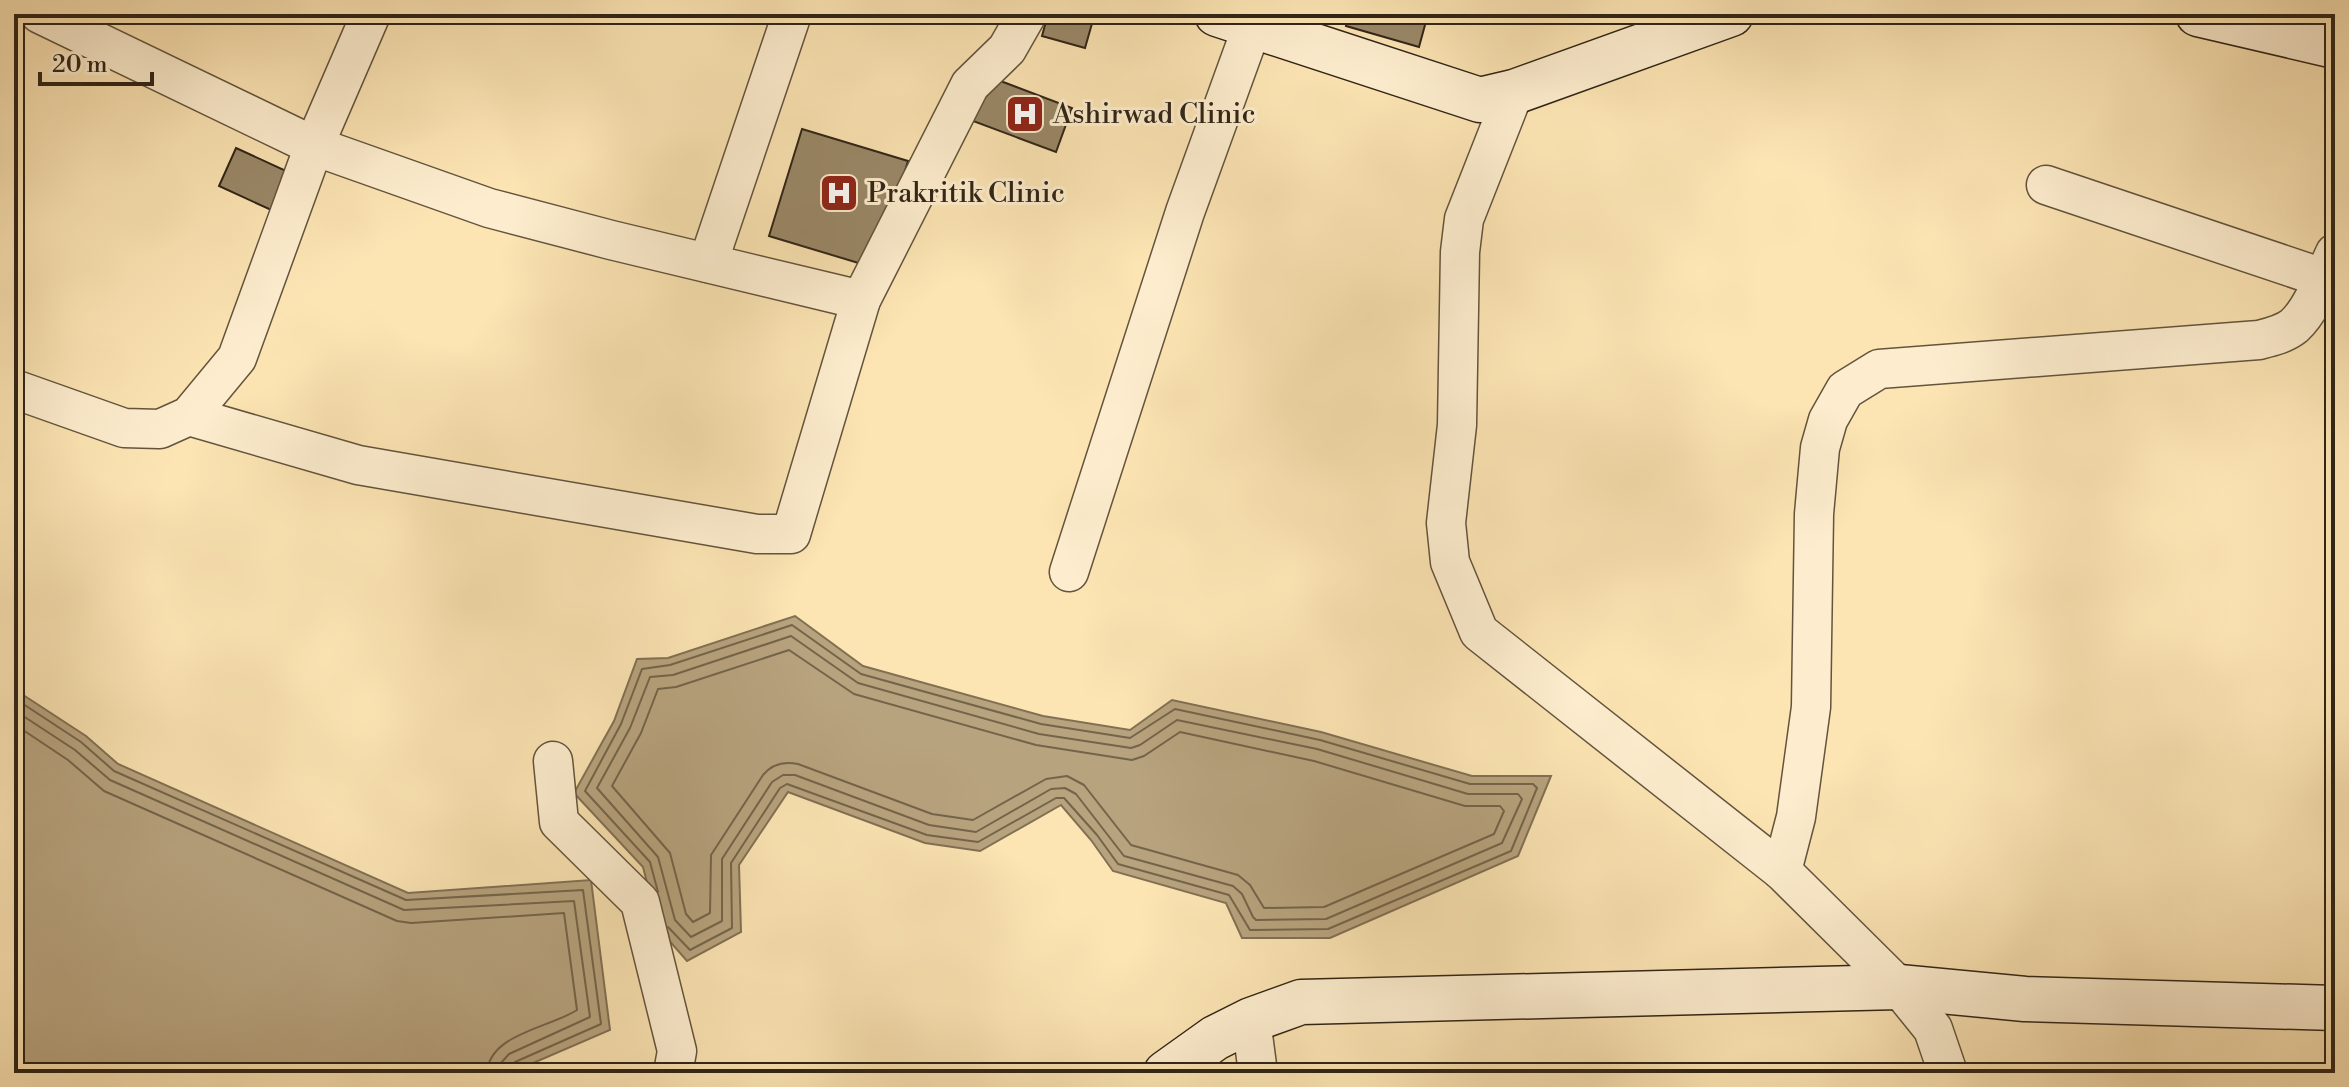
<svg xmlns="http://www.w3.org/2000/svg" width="2349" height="1087" font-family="'Libre Bodoni',serif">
<rect width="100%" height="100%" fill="#fce4b3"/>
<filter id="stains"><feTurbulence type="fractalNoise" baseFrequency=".0025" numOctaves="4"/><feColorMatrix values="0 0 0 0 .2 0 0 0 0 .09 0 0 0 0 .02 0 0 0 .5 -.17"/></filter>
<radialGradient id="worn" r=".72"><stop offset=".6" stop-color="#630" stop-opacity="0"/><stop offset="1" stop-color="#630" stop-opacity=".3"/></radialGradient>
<!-- water -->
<g fill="#b7a37e" stroke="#817054" stroke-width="2">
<polygon points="795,616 863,666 1043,716 1130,730 1172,700 1321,732 1472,776 1551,776 1518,856 1330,938 1242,938 1226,903 1113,871 1091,840 1061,805 980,851 925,843 788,792 739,865 741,932 687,961 659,929 643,867 574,793 614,721 637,659 668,658"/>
<polygon points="14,689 86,736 118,764 408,893 591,880 610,1030 510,1073 14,1073"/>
</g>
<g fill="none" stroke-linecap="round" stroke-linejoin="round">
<!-- shore -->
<g stroke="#74644a" stroke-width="2">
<polygon points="791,636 858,683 1039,734 1131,748 1140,745 1177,720 1317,749 1468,794 1518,794 1522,799 1502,843 1326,919 1256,920 1253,917 1242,894 1233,886 1124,856 1076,794 1065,788 1051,789 976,832 929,825 795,775 783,775 772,782 722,859 722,921 691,937 675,920 658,857 597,788 630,728 650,677 673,675"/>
<path d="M789,650L854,694L1036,745L1132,760L1144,756L1180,732L1314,761L1465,806H1500L1504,811L1494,834L1324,907L1264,908L1250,885L1238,875L1131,845L1084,785L1067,776L1046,779L973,820L932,814L798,764C784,761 772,764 763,775L711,855L710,913L693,922L686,914L670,853L612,786L641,733L658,689L676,687Z"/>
<polyline points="14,698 81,742 114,771 406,900 583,890 601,1024 515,1062 510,1067 509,1073"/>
<polyline points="14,710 75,750 110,780 404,910 574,901 590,1017 509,1054 501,1063 499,1073"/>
<path d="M14,724L68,760L104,791L397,921L411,923L564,913L577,1010C549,1028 489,1034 487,1073"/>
<polyline points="658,892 650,862 585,791 621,724 642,669 670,665 792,625 861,674 1041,724 1130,738 1175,709 1320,740 1470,784 1533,784 1537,788 1511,851 1328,929 1250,930 1229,895 1118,864 1097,835 1064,798 1056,798 978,842 927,835 787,784 780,788 731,863 732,928 690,950 668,927"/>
</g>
</g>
<!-- building -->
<g fill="#9a8868" stroke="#302416" stroke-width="2">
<polygon points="1048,14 1070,14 1093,20 1085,48 1042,36"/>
<polygon points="1349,14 1428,14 1419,47 1346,26"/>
<polygon points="990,77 1072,108 1056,152 973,121"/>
<polygon points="802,129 908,161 875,268 769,236"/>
<polygon points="236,148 297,176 280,214 219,186"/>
</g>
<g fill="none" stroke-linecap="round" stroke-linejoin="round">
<!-- street casing -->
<g stroke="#63543d" stroke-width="41">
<g id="street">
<polyline points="40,14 314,146 489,208 611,240 861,300"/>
<polyline points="1514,92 1464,219 1460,252 1457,425 1446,523 1450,562 1479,632 1782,871 1899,987 1933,1029 1948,1073"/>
<polyline points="2046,185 2323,278"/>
<polyline points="708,263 792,14"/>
<polyline points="14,389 124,428 160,429 189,416 237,358 314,146 371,14"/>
<polyline points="189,416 358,465 757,534 791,534 861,300 970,85 1007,49 1027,14"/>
<polyline points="1069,572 1185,212 1252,27"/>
<polyline points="553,761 559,822 640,902 677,1051 673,1073"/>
<path d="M1782,871L1796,817L1811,707L1814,514L1820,448L1828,420L1845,390L1879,369L2259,340C2271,337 2284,334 2294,326C2312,310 2325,274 2335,253"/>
<polyline points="1251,1020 1258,1073"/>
</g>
</g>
<!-- secondary casing -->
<g stroke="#302416" stroke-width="47">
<g id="secondary">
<polyline points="1217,14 1480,100 1514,92 1731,14"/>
<polyline points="2198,14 2335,46"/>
<polyline points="1166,1073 1215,1038 1251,1020 1301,1002 1899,987 2025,999 2335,1008"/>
</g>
</g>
<!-- street -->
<use href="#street" stroke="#fdedce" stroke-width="38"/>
<!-- secondary -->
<use href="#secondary" stroke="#fdedce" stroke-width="44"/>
</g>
<!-- icons -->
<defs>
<g id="hospital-square" transform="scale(2)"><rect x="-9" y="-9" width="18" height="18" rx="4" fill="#8f2418" stroke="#fdedce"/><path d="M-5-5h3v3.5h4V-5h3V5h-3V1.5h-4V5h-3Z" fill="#fff"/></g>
</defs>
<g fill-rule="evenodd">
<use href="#hospital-square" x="1025" y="114"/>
<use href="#hospital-square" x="839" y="193"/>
</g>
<g text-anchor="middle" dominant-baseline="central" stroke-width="6" stroke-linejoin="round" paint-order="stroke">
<!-- poi labels -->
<g font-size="28" fill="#302416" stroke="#fdedce" text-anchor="start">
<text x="1053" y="114">Ashirwad Clinic</text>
<text x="867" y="193">Prakritik Clinic</text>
</g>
</g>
<!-- margin -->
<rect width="2349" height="1087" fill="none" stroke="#fce4b3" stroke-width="48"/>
<rect x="16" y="16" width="2317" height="1055" fill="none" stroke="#302416" stroke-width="4"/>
<rect x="24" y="24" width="2301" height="1039" fill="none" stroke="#302416" stroke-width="2"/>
<!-- scale -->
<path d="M40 72v12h112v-12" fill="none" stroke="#302416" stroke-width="4"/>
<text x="52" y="72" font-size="24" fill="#302416" stroke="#fdedce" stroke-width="6" paint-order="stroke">20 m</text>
<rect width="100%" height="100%" filter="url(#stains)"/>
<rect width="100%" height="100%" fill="url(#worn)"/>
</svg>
